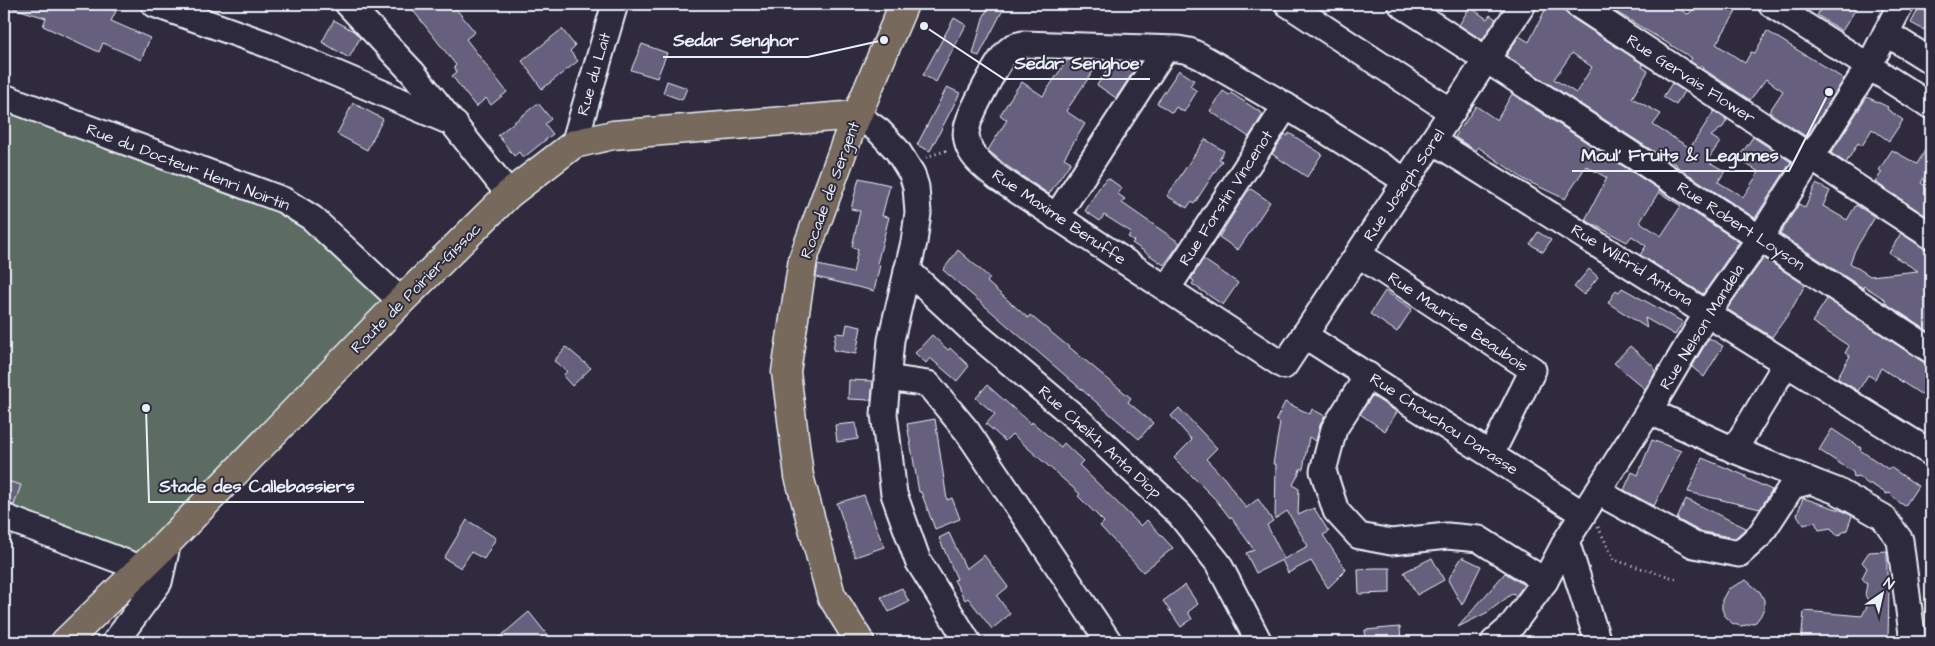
<svg xmlns="http://www.w3.org/2000/svg" width="1935" height="646" font-family="'Architects Daughter',sans-serif">
<rect width="100%" height="100%" fill="#2f2a3d"/>
<filter id="ink" filterUnits="userSpaceOnUse"><feTurbulence type="fractalNoise" baseFrequency=".02" numOctaves="2"/><feDisplacementMap in="SourceGraphic" scale="10" xChannelSelector="R" yChannelSelector="G"/><feConvolveMatrix kernelMatrix="1 2 1 2 8 2 1 2 1" color-interpolation-filters="sRGB"/></filter>
<g filter="url(#ink)">
<!-- pitch -->
<polygon fill="#5d6c62" stroke="#a2aead" points="4,107 278,205 309,225 389,303 140,563 4,513"/>
<!-- building -->
<g fill="#66607e" stroke="#e8f1f8" fill-rule="evenodd">
<polygon points="10,4 97,4 116,11 111,21 150,38 141,60 103,43 99,52 43,26 46,18 10,7"/>
<polygon points="408,4 452,4 475,32 466,39 507,92 491,105 486,98 476,107 452,76 457,72 454,67 456,65"/>
<polygon points="990,4 1006,4 979,56 973,54 983,18"/>
<path d="M1548,4H1563L1564,11L1569,16L1643,64L1642,67L1648,71L1632,98L1661,114L1653,125L1690,148L1714,111L1727,120L1723,127L1711,136L1720,142L1707,161L1725,171L1718,182L1743,197L1759,172L1738,159L1753,137L1791,162L1755,218L1676,166L1677,165L1650,149L1506,56L1519,36L1529,42ZM1572,53L1592,67L1576,93L1554,79Z"/>
<polygon points="1603,4 1672,4 1687,14 1690,13 1695,4 1725,4 1736,12 1716,44 1745,63 1751,52 1755,53 1767,31 1844,79 1807,137 1769,112 1783,91 1766,79 1750,100 1702,68 1703,66 1701,65 1699,67 1690,61 1692,58"/>
<polygon points="1824,4 1859,4 1842,31 1817,15"/>
<polygon points="1921,4 1931,4 1931,16 1924,30 1911,23"/>
<polygon points="1470,7 1487,19 1490,15 1496,19 1482,40 1459,25"/>
<polygon points="954,18 966,25 936,82 923,75"/>
<polygon points="334,20 355,32 360,38 349,58 322,42"/>
<polygon points="562,29 575,46 570,51 578,61 542,89 522,61"/>
<polygon points="642,44 667,53 657,78 631,70"/>
<polygon points="1067,60 1080,60 1094,70 1066,111 1085,124 1064,158 1071,162 1049,194 1007,166 988,150 1007,120 1000,115 1017,88 1022,82 1043,96"/>
<polygon points="1113,61 1122,63 1123,62 1134,62 1138,65 1116,98 1097,85"/>
<polygon points="1179,70 1194,80 1190,86 1197,91 1184,112 1176,107 1172,113 1157,103"/>
<polygon points="667,81 687,88 682,100 663,93"/>
<polygon points="1672,83 1684,91 1676,105 1663,97"/>
<polygon points="947,87 960,93 930,151 917,145"/>
<polygon points="1223,91 1229,95 1231,93 1263,114 1249,137 1210,111"/>
<polygon points="1512,94 1660,190 1640,222 1661,236 1681,206 1660,193 1661,191 1739,242 1703,294 1640,255 1646,246 1632,236 1627,242 1585,220 1607,178 1586,166 1565,199 1525,180 1478,147 1476,151 1455,137 1476,106 1497,120"/>
<polygon points="1867,97 1888,107 1887,109 1903,120 1889,141 1872,129 1862,146 1858,143 1846,163 1831,153"/>
<polygon points="353,103 383,119 367,150 337,134"/>
<polygon points="538,103 551,119 545,124 553,134 523,158 519,152 514,156 498,135"/>
<polygon points="1289,133 1322,154 1307,177 1272,154 1285,134 1288,136"/>
<polygon points="1205,139 1224,151 1219,159 1222,161 1194,204 1191,202 1187,208 1167,196"/>
<polygon points="1931,140 1931,166 1921,183 1928,188 1926,191 1931,194 1931,219 1875,182 1882,172 1879,170 1892,150 1917,164"/>
<polygon points="859,178 890,185 882,216 889,217 877,264 880,265 874,291 816,277 818,265 853,273 858,249 852,247 860,211 851,209"/>
<polygon points="1108,178 1122,188 1118,194 1125,199 1122,203 1180,243 1164,265 1132,243 1134,241 1128,237 1131,232 1104,215 1100,221 1085,211 1102,183"/>
<polygon points="1816,184 1830,191 1823,206 1847,220 1856,205 1875,217 1855,250 1850,263 1870,276 1918,271 1889,253 1901,233 1923,248 1931,250 1931,333 1884,302 1886,300 1864,286 1863,288 1780,234 1799,204 1805,208"/>
<polygon points="1251,189 1270,202 1238,250 1219,237 1247,192"/>
<polygon points="1538,232 1551,240 1543,252 1530,244"/>
<polygon points="958,250 990,278 987,282 1028,318 1030,315 1131,398 1128,402 1153,423 1139,439 943,270"/>
<polygon points="1764,258 1805,285 1790,312 1772,337 1727,309"/>
<polygon points="1203,259 1238,283 1223,305 1192,284 1194,281 1191,279"/>
<polygon points="1589,269 1598,277 1584,295 1574,287"/>
<polygon points="1622,288 1683,322 1675,335 1645,318 1647,328 1608,303 1616,290 1619,292"/>
<polygon points="1385,291 1412,309 1397,332 1370,314"/>
<polygon points="1827,299 1923,362 1931,364 1931,401 1881,368 1875,379 1868,375 1858,391 1837,378 1850,356 1845,353 1849,346 1812,322"/>
<polygon points="847,324 861,327 856,354 833,350 836,333 845,334"/>
<polygon points="932,335 948,350 950,348 969,366 957,381 930,358 926,363 915,353"/>
<polygon points="1709,338 1723,346 1704,377 1692,367"/>
<polygon points="1630,346 1654,367 1655,373 1645,389 1614,363"/>
<polygon points="566,347 591,368 572,386 563,376 567,371 554,361"/>
<polygon points="849,380 873,381 871,400 848,399"/>
<polygon points="987,385 1031,424 1032,422 1061,447 1064,443 1083,461 1079,465 1141,526 1147,520 1173,548 1143,572 1100,526 1104,522 1078,496 1080,494 1012,434 1005,441 986,424 995,414 976,398"/>
<polygon points="1372,396 1397,412 1385,431 1360,414"/>
<polygon points="1285,402 1310,414 1312,409 1325,416 1320,425 1316,441 1309,437 1303,469 1300,469 1299,473 1293,485 1299,489 1298,515 1314,508 1329,532 1323,535 1346,570 1328,588 1311,561 1288,573 1282,560 1256,573 1246,553 1254,550 1231,517 1230,518 1216,500 1174,458 1192,440 1171,416 1179,408 1217,448 1206,459 1225,479 1246,508 1258,499 1273,521 1267,525 1284,559 1308,546 1287,511 1275,519 1276,464 1273,464 1280,423 1276,420"/>
<polygon points="935,419 947,500 952,498 960,519 935,529 921,492 919,492 907,424"/>
<polygon points="856,423 858,439 837,442 835,425"/>
<polygon points="1832,429 1861,448 1860,450 1888,469 1890,467 1918,486 1905,506 1896,500 1890,493 1887,494 1871,484 1868,484 1858,476 1854,477 1853,472 1819,450"/>
<polygon points="1652,440 1681,451 1654,506 1624,490 1632,472 1638,475"/>
<polygon points="1702,458 1746,476 1746,478 1772,490 1760,509 1688,492"/>
<polygon points="4,480 21,485 14,505 4,503"/>
<polygon points="864,495 884,547 855,557 837,503"/>
<polygon points="1803,498 1843,511 1852,516 1847,530 1837,536 1831,528 1819,530 1815,522 1804,525 1797,515"/>
<polygon points="1686,499 1746,528 1735,538 1699,531 1677,519"/>
<polygon points="467,520 496,538 484,559 471,552 461,568 444,558"/>
<polygon points="949,533 966,569 984,555 1008,587 997,596 1010,614 992,629 968,598 965,600 954,580 957,579 939,538"/>
<polygon points="1887,551 1887,586 1889,585 1888,642 1801,642 1804,611 1862,616 1869,602 1865,595 1867,584 1862,578 1867,568 1862,562 1869,552"/>
<polygon points="1462,557 1481,566 1462,605 1448,580"/>
<polygon points="1432,558 1444,580 1417,595 1404,572"/>
<polygon points="1374,568 1390,568 1390,593 1359,594 1358,569"/>
<polygon points="1505,573 1524,585 1516,596 1513,593 1488,612 1458,627"/>
<polygon points="1746,580 1760,592 1764,600 1764,608 1761,615 1756,622 1747,625 1740,626 1732,623 1725,617 1722,609 1722,600 1728,589"/>
<polygon points="1185,585 1198,604 1188,612 1192,619 1181,627 1163,601"/>
<polygon points="902,588 909,602 889,612 881,597"/>
<polygon points="529,612 553,642 494,642 523,617"/>
<polygon points="1400,627 1401,642 1366,642 1365,630"/>
</g>
<g fill="none" stroke-linecap="round" stroke-linejoin="round">
<!-- minor casing -->
<g stroke="#e8f1f8" stroke-width="29">
<g id="minor">
<polyline points="154,4 269,45 455,124"/>
<polyline points="348,4 413,73 509,194"/>
<polyline points="1288,4 1452,112"/>
<polyline points="1401,4 1931,350"/>
<polyline points="1577,4 1931,236"/>
<polyline points="1771,4 1931,106"/>
<polyline points="1886,33 1931,61"/>
<polyline points="4,97 283,200 312,218 401,301"/>
<polyline points="857,115 879,131 897,150 912,174 916,187 918,213 914,242 891,340 884,414 894,494 918,561 968,642"/>
<path d="M1433,141C1599,245 1764,351 1931,453"/>
<polyline points="574,144 615,4"/>
<path d="M1406,181L1286,106L1200,56L1189,51L1178,49L1023,44C1018,45 1013,46 1009,50C999,58 969,115 967,128C966,131 966,136 967,140C969,156 986,168 998,178L1284,366L1523,4"/>
<polyline points="1056,217 1165,49"/>
<polyline points="1358,254 1533,370 1491,454"/>
<polyline points="907,270 976,334 1082,423 1180,515 1218,563 1259,642"/>
<polyline points="1167,289 1286,106"/>
<polyline points="1304,335 1583,514"/>
<polyline points="1368,375 1334,429 1323,471 1336,511 1359,536 1391,542 1447,536 1479,539 1545,581"/>
<polyline points="887,378 928,384 967,431 1109,642"/>
<polyline points="1649,411 1734,450 1811,481"/>
<polyline points="1734,450 1786,364"/>
<polyline points="1598,492 1694,545 1739,554 1760,535 1792,486 1811,481 1837,491 1883,517 1900,540 1913,642"/>
<polyline points="4,517 140,568"/>
<polyline points="1566,541 1598,642"/>
<polyline points="115,642 159,582 168,542"/>
<polyline points="1494,642 1510,628 1545,581 1566,541 1649,411 1707,313 1760,238 1869,66 1901,4"/>
</g>
</g>
<!-- major casing -->
<g stroke="#e8f1f8" stroke-width="31">
<g id="major">
<polyline points="65,642 168,542 401,301 509,194 574,144 613,135 857,115"/>
<polyline points="860,642 831,595 799,476 786,372 803,259 849,134 904,4"/>
</g>
</g>
<!-- path -->
<g stroke="#e8f1f8" stroke-width="3" stroke-dasharray="1 4" stroke-linecap="butt">
<polyline points="926,157 948,150"/>
<polyline points="1598,527 1614,560 1677,579"/>
</g>
<!-- minor -->
<use href="#minor" stroke="#2f2a3d" stroke-width="25"/>
<!-- major -->
<use href="#major" stroke="#77695c" stroke-width="28"/>
</g>
</g>
<g text-anchor="middle" dominant-baseline="central" stroke-width="4" stroke-linejoin="round" paint-order="stroke">
<!-- street labels -->
<g font-size="16" fill="#e8f1f8" stroke="#2f2a3d">
<text transform="translate(594 74) rotate(-74)">Rue du Lait</text>
<text transform="translate(1691 79) rotate(33)">Rue Gervais Flower</text>
<text transform="translate(188 167) rotate(21)">Rue du Docteur Henri Noirtin</text>
<text transform="translate(1404 185) rotate(-56)">Rue Joseph Sorel</text>
<text transform="translate(830 190) rotate(-70)">Rocade de Sergent</text>
<text transform="translate(1226 198) rotate(-57)">Rue Forstin Vincenot</text>
<text transform="translate(1059 217) rotate(34)">Rue Maxime Benuffe</text>
<text transform="translate(1741 226) rotate(33)">Rue Robert Loyson</text>
<text transform="translate(1632 265) rotate(32)">Rue Wilfrid Antona</text>
<text transform="translate(416 288) rotate(-45)">Route de Poirier-Gissac</text>
<text transform="translate(1458 322) rotate(34)">Rue Maurice Beaubois</text>
<text transform="translate(1702 327) rotate(-58)">Rue Nelson Mandela</text>
<text transform="translate(1444 424) rotate(33)">Rue Chouchou Darasse</text>
<text transform="translate(1100 442) rotate(42)">Rue Cheikh Anta Diop</text>
</g>
</g>
<!-- callouts -->
<path fill="none" stroke="#e8f1f8" stroke-width="2" d="M884 40L808 57H663M924 26L1004 79H1150M1829 92L1789 171H1572M146 408L149 502H364"/>
<g fill="#e8f1f8" stroke="#2f2a3d" stroke-width="2">
<circle cx="884" cy="40" r="5"/>
<circle cx="924" cy="26" r="5"/>
<circle cx="1829" cy="92" r="5"/>
<circle cx="146" cy="408" r="5"/>
</g>
<g font-size="18" text-anchor="middle" font-weight="bold" fill="#e8f1f8" stroke="#2f2a3d" stroke-width="4" stroke-linejoin="round" paint-order="stroke">
<text x="736" y="46">Sedar Senghor</text>
<text x="1077" y="69">Sedar Senghoe</text>
<text x="1680" y="161">Moul' Fruits &amp; Legumes</text>
<text x="257" y="492">Stade des Callebassiers</text>
</g>
<!-- margin -->
<rect width="1935" height="646" fill="none" stroke="#2f2a3d" stroke-width="20"/>
<rect x="10" y="10" width="1915" height="626" fill="none" stroke="#e8f1f8" stroke-width="2" filter="url(#ink)"/>
<!-- north arrow -->
<g transform="translate(1882 594) rotate(34)" stroke="#2f2a3d" stroke-width="4" paint-order="stroke">
<path d="M0-4L9 19L0 12L-9 19Z" fill="#e8f1f8"/>
<text y="-8" font-size="14" font-weight="bold" text-anchor="middle" fill="#e8f1f8">N</text>
</g>
</svg>
